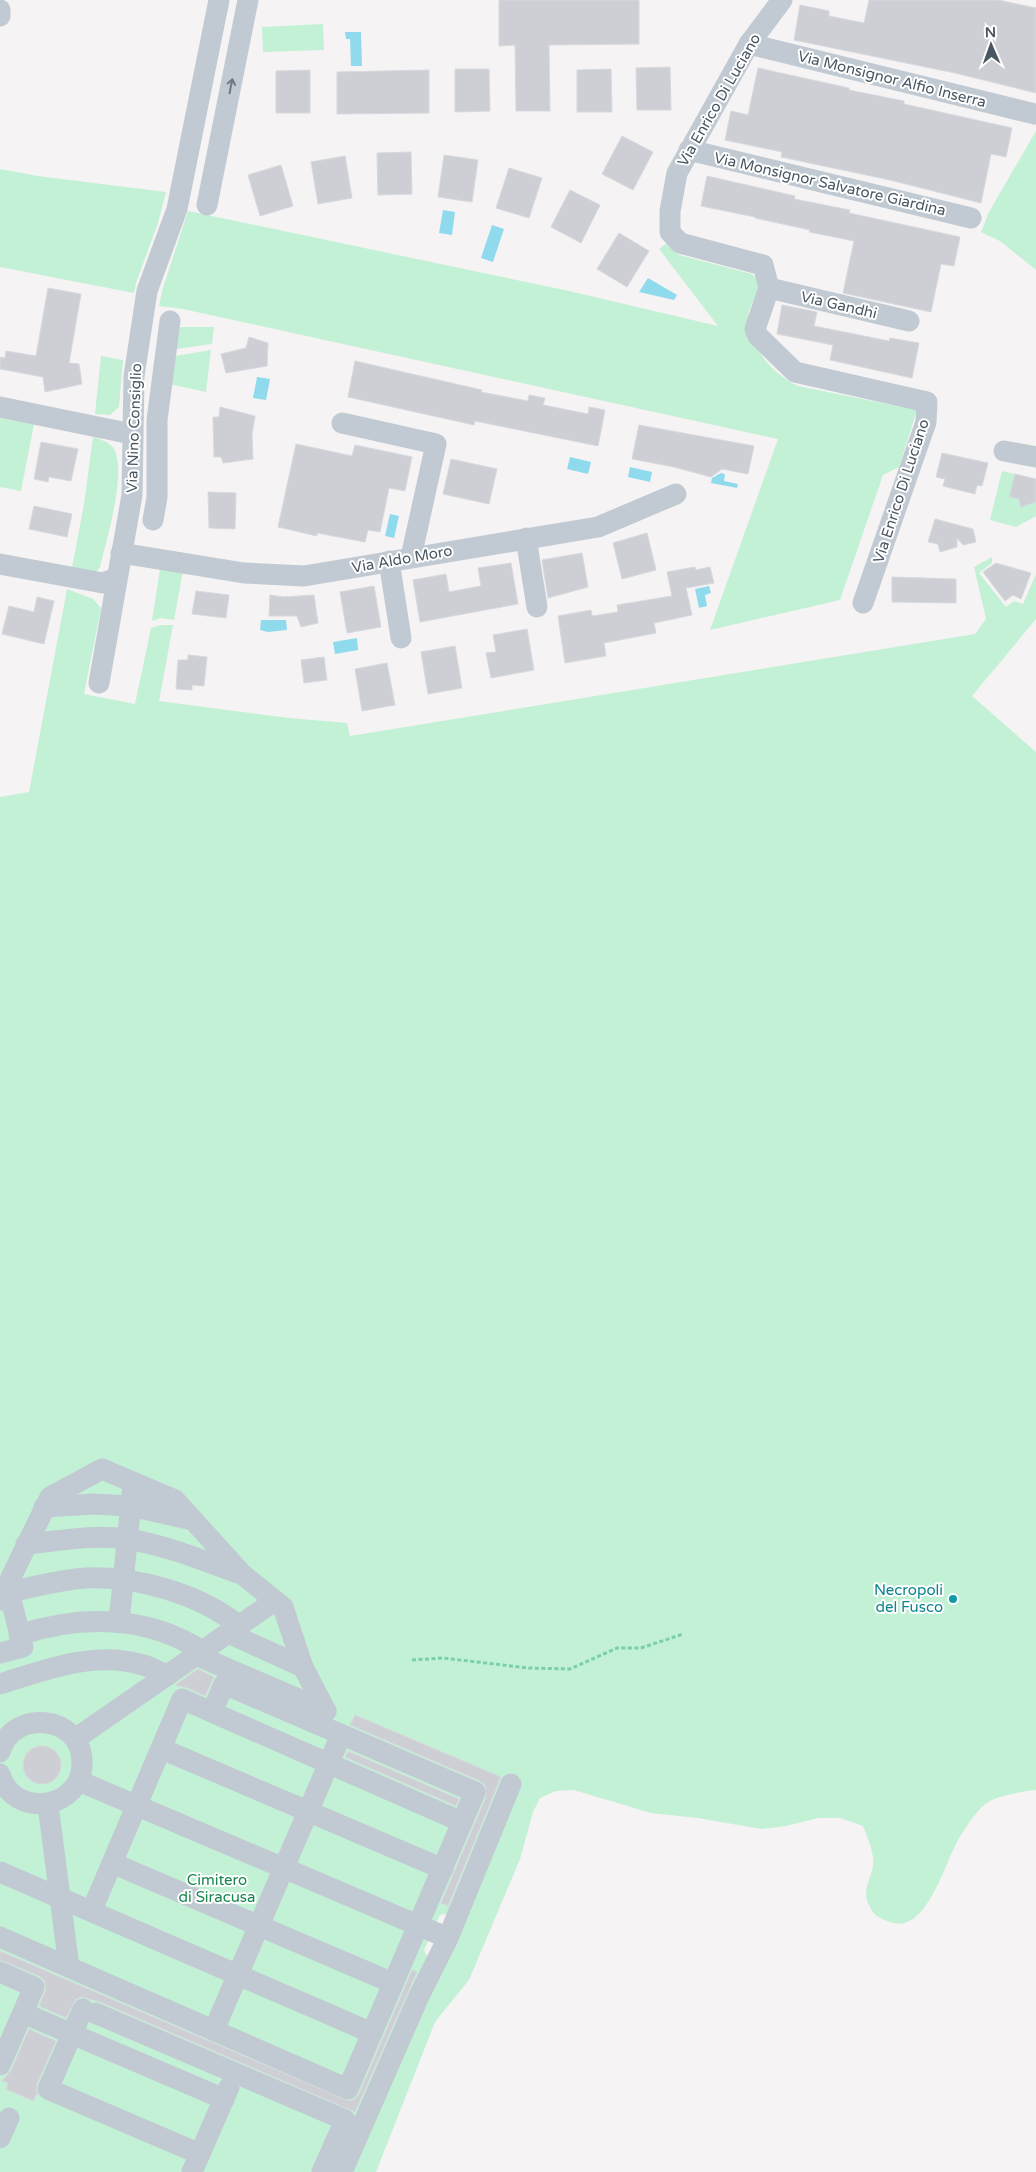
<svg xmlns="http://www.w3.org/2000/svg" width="1036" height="2172" font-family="'Varela Round',sans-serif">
<rect width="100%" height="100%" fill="#f5f3f3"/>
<!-- green -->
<g fill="#c3f1d5">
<polygon points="323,24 324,50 263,52 262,27"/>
<polygon points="1036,131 1036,270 1000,241 981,232 989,212"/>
<polygon points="0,169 38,176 166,192 158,223 136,283 134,293 0,267"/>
<path d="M188,211L569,291L718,326L659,249L666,244L679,255L752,274C768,291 746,302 748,321C751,349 773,374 798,386L917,410L899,467L883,475L840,600L710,630L778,439L183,309L159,306L162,291Z"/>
<polygon points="180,327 214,327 212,344 176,349"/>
<polygon points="211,350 206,392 169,384 175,356"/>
<polygon points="101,356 123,360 119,407 110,415 95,414"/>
<polygon points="0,418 34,424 21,491 0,487"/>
<path d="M93,437C102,440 111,442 115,451C126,476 106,541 100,567L96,572L72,568L84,504Z"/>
<polygon points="1002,471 1015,474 1009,497 1019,499 1021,507 1036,502 1036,516 1016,527 990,520"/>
<path d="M992,557V563L979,573L1006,607L1014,601L1023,604L1036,574V619L972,696L1036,752V1790C1024,1791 998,1796 988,1802C976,1810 960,1835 954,1848C943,1870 924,1935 890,1922C877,1917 874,1916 868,1903C862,1890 871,1879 873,1866C875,1853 867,1837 863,1826L840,1818H818L786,1826L761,1829L698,1818L651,1813L574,1790L556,1791L540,1798L533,1812L520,1859L469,1980L435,2022L376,2172H348L450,1913L440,1915L424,1950L428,1958L335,2172H0V797L29,792L67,589L93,599L101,608L84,694L135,704L151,628L161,625H173L159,701L289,718L347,723L350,736L975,634L986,619L974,567Z"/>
<polygon points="160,569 183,571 174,620 161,618 152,621"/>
</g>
<!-- water -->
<g fill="#90daee">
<polygon points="345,32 361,32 362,66 351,66 350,39 346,39"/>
<polygon points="443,210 455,212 452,235 439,233"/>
<polygon points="492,225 504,229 493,262 481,258"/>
<polygon points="648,278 677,295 674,300 639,292"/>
<polygon points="257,377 270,379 266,400 253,398"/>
<polygon points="570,457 591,462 588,474 567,469"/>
<polygon points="630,467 652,472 650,482 628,477"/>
<polygon points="721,473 725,474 724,481 738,484 737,488 711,483 712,478"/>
<polygon points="390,514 399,516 394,538 385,536"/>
<polygon points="709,586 711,593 705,595 707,606 699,608 695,589"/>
<polygon points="261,620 286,620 287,630 268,632 260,630"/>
<polygon points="357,638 358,650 335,654 333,642"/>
</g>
<!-- building -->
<g fill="#cdcfd5" stroke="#d7d9de">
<polygon points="499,0 639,0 639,44 549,45 550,111 516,111 515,45 499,46"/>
<polygon points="869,0 998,0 1036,8 1036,93 955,73 794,40 800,5 829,11 829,16 864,23"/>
<polygon points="670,67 671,110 637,110 636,68"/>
<polygon points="758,68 849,88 849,90 904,101 904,104 1012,128 1006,157 991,154 981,203 890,180 781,157 782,152 725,140 731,111 748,115"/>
<polygon points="455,69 489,69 490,111 455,112"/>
<polygon points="611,69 612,112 577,112 577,70"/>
<polygon points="310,70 310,113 276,113 276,71"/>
<polygon points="429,70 429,113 337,114 337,72"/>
<polygon points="622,136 653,152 633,190 602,174"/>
<polygon points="411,152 412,194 378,195 377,153"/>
<polygon points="444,155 478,160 472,202 438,197"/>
<polygon points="345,156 352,198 318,204 311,162"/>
<polygon points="281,165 293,206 260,216 248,175"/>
<polygon points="509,168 542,178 529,218 496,208"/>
<polygon points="707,176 795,196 794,199 850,210 849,213 960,237 954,266 941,264 931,312 843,293 854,241 809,232 810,230 755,218 755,217 701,206"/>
<polygon points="570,190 600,205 581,243 551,227"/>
<polygon points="619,233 649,251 627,287 597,269"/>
<polygon points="48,288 81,294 69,363 79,364 82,384 45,392 43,377 0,369 0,357 5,358 6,351 36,356"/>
<polygon points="782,305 817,312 814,326 889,341 890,338 919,343 912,378 830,360 833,345 777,334"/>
<polygon points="249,337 268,343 267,366 226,373 221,354 246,348"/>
<polygon points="355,361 482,390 481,392 528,401 529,395 545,398 543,405 588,414 589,407 605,410 598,446 475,421 474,425 348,397"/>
<polygon points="220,407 255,416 252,435 253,459 223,463 221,457 214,457 213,417 219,417"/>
<polygon points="639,425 754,446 748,474 722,469 711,477 674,467 632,459"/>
<polygon points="41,442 78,449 71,481 49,477 48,482 34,479"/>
<polygon points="296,444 352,456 355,445 412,457 405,491 389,488 380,532 368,530 365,542 317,533 317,536 278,527"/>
<polygon points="942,453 988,463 982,486 977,485 975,494 943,486 945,479 936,477"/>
<polygon points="451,459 497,469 489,504 443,494"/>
<polygon points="1015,474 1036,479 1036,502 1021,507 1019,499 1009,497"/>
<polygon points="208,492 236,493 235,529 209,528"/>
<polygon points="34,506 72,514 67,537 29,529"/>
<polygon points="935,519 973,529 976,542 963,545 957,538 957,547 940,552 938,544 928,542"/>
<polygon points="647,533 656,570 622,579 613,543"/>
<polygon points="582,553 588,587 548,598 542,560"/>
<polygon points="511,563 518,604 420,622 413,580 446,574 449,592 481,586 478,568"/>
<polygon points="996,563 1031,573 1021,599 1013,595 1005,601 983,572"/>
<polygon points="695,567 696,570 710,567 714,583 686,588 692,615 654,623 656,633 604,643 606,656 565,663 558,616 591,610 592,616 618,612 617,605 672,596 667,572"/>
<polygon points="892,577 956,579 956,603 892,602"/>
<polygon points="374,586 381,627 347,633 340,592"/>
<polygon points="196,591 229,595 226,618 192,614"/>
<polygon points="270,595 284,597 314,595 318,623 301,627 297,616 269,616"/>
<polygon points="37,597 54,601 44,644 2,634 9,606 34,612"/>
<polygon points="527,629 534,670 491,678 486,653 496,652 493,635"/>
<polygon points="455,646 462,688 428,694 421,652"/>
<polygon points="188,655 207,657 204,686 192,685 192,690 176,689 178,660 188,660"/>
<polygon points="324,657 327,680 304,683 301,660"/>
<polygon points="387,663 395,705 362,711 355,669"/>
<polygon points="198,1669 214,1677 205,1696 187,1688 175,1685"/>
<polygon points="355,1715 501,1777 448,1906 441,1903 486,1797 485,1785 480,1781 350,1725"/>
<circle cx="42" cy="1765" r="19"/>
<polygon points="348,1751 459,1799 456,1806 345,1757"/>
<polygon points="0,1951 349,2101 355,2099 359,2094 412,1970 417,1972 355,2112 100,2002 82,1997 76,1999 66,2018 39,2006 46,1989 44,1980 39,1976 0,1960"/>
<polygon points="29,2029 56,2041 37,2084 36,2090 38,2096 36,2095 33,2101 6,2089 8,2083 2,2081 11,2070"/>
</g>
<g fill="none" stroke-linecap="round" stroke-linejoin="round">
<!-- path -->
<polyline stroke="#7ad0a6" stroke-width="3" stroke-dasharray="4 2.5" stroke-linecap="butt" points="412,1660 443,1658 529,1668 570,1669 617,1648 641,1648 683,1634"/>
<!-- minor -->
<g stroke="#c1cad2" stroke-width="21">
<polyline points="782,0 749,44 677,173 670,211 670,232 680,243 763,265 769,288 755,329 758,336 795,372 927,402 926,422 863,603"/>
<polyline points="0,10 0,16"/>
<polyline points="749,44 1035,114"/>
<polyline points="689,150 971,218"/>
<polyline points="207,205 248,0"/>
<polyline points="769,288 909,321"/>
<polyline points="0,407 132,434"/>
<polyline points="342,423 436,444 411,557"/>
<polyline points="1004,451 1036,457"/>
<polyline points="153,520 157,497 157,420 170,321"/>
<polyline points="526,538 537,607"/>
<polyline points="121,553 244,573 304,576 598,527 676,494"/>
<polyline points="389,561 401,638"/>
<polyline points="0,564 103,583 116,578"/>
<polyline points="99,683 132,495 134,376 147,291 177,209 219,0"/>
<polyline points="44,1507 94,1504 130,1506 193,1520"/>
<path d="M26,1544C59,1541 94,1534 127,1539C165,1545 202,1560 238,1573"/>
<path d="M5,1590L9,1592C34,1587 60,1580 85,1578C133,1575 201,1594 239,1626"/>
<polyline points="0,1600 50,1497 102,1469 175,1500 242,1574 283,1607 303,1667 326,1711"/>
<polyline points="119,1622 132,1493"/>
<polyline points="228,1633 303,1667"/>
<path d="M19,1635C80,1615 147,1615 202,1651"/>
<polyline points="0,1653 23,1647 9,1592"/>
<polyline points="196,1655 326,1711"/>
<path d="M0,1684C45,1670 95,1650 143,1665C151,1667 159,1672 168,1675"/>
<polyline points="75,1739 273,1602"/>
<polyline points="162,1749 443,1869"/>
<path d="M0,1752C12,1708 81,1715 82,1761C84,1810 13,1820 0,1774"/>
<polyline points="79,1781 448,1938"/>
<polyline points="48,1805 69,1967"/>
<polyline points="112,1863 393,1983"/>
<polyline points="0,1872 372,2033"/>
<polyline points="92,1910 182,1699 462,1822"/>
<polyline points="0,1937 348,2089 475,1792 224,1684 212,1712"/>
<polyline points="0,1972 34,1987 0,2065"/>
<polyline points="83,2009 48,2089 200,2154"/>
<polyline points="23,2013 224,2099"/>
<polyline points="95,2013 345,2120 322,2172"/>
<polyline points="214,2030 341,1735"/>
<polyline points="0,2138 9,2118"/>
<polyline points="192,2172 229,2087"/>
<polyline points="342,2172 419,1996 448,1938 511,1784"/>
</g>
</g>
<!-- one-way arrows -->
<defs><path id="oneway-shaft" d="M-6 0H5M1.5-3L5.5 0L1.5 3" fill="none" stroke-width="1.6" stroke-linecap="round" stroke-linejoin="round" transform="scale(1.25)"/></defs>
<use stroke="#6e7983" href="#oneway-shaft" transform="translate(231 86) rotate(-79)"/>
<!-- markers -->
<circle fill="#0f9aa8" stroke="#fff" stroke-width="2" cx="953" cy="1599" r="5"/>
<g text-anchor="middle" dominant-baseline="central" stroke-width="4" stroke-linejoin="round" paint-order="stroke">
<!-- street labels -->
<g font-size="15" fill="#4a5661" stroke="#fff">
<text transform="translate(892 79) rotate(14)">Via Monsignor Alfio Inserra</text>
<text transform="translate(719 100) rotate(-60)">Via Enrico Di Luciano</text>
<text transform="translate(830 184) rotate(13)">Via Monsignor Salvatore Giardina</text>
<text transform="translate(839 305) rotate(13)">Via Gandhi</text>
<text transform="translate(134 428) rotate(-88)">Via Nino Consiglio</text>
<text transform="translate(901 491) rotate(-72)">Via Enrico Di Luciano</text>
<text transform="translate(402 559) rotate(-10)">Via Aldo Moro</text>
</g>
<!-- culture labels -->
<g font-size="15" fill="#0d838f" stroke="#fff" text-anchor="end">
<text x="943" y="1590">Necropoli<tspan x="943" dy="17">del Fusco</tspan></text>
</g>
<!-- park labels -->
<g font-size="15" fill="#17864f" stroke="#fff">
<text x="217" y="1880">Cimitero<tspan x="217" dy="17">di Siracusa</tspan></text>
</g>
</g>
<!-- north arrow -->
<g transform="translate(991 45) rotate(358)" stroke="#ffffff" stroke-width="4" paint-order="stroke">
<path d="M0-4L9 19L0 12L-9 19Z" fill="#4a5661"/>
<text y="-8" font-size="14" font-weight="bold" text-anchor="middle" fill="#4a5661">N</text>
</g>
</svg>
